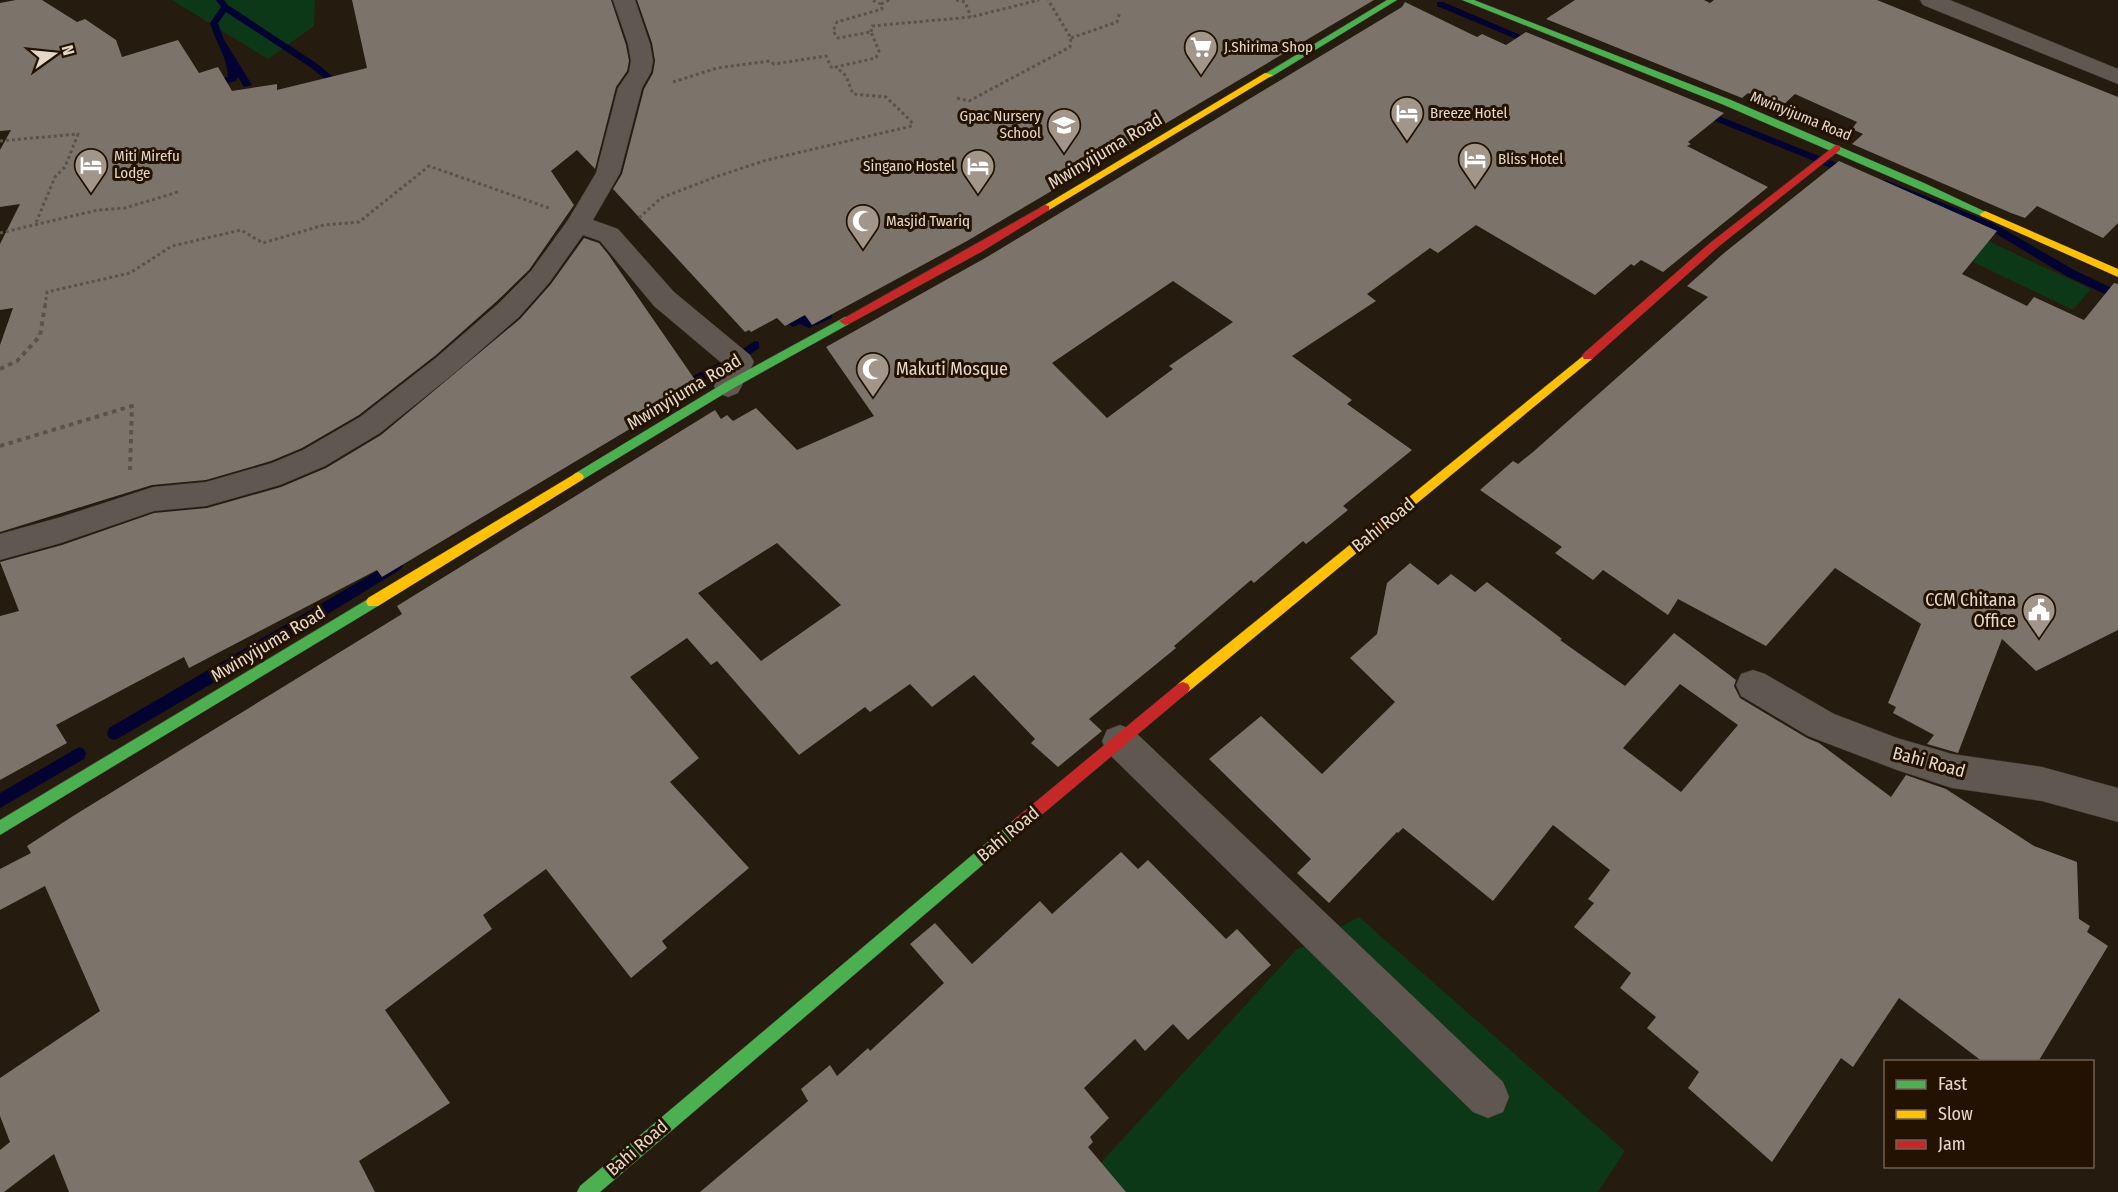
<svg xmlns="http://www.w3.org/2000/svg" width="2118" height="1192" font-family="'Fira Sans Condensed',sans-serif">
<rect width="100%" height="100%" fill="#251b0f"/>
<!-- green -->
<g fill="#0d3818">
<polygon points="172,0 315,0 314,26 268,59"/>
<polygon points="1988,241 2091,289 2073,310 1971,261"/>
<polygon points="1359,917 1625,1151 1598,1192 1115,1192 1097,1167 1296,950"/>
</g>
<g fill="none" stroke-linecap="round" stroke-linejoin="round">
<!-- stream -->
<g fill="#030332" fill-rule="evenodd">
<path d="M216,0H224L228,5L316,63L348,89L340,91L310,67L226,12L218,23L224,40L252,85L244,87L238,77L236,81L233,82L206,85V81L228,77C227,55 216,44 210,23L221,7Z"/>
<polygon points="1437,2 1443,2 1541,44 1533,46 1437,6"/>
<polygon points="1701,109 1854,170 1855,172 1854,174 1846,174 1698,114 1696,112"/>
<polygon points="1885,180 1993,223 2074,270 2118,291 2118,300 2066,276 1985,227 1881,185 1881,181"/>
<polygon points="828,311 832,312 832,318 809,328 800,324 793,327 787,323 800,314 810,319"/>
<polygon points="755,341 759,342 759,348 740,362 682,392 674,392 672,389 674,386 732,356"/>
<polygon points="396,560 401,561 403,565 401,569 271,649 119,738 114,740 109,738 107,733 109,728"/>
<polygon points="79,747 84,749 86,754 84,759 0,808 0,793"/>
</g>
</g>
<!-- building -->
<g fill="#7c736a" fill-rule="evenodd">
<polygon points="16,0 42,0 77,22 85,19 116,40 122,57 178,40 199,73 218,67 232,91 277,84 277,90 367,68 352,0 611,0 626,45 629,61 627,71 616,87 595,169 577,150 551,171 574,205 529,270 497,301 436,355 359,415 302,448 271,461 206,480 152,485 0,532 0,345 13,308 0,310 0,244 20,204 0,207 0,150 11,130 0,131 0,3"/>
<polygon points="637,0 1374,0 967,241 812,325 805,315 785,326 777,318 751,332 749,330 745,332 613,189 622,174 644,89 653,73 655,61 652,43"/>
<polygon points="1575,0 1704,0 1710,3 1714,0 1877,0 2118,97 2118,223 2103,238 2037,206 2025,218 2011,213 1852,144 1863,134 1852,129 1857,122 1795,94 1781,107 1748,93 1742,98 1546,19"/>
<path d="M1405,2L1477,37L1482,34L1506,45L1526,32L1724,113L1688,142L1691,144L1687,146L1768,187L1663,272L1641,260L1634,266L1631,264L1595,295L1476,225L1438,253L1430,248L1367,294L1376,301L1292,356L1352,400L1347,404L1412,450L1343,506L1348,510L1306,544L1303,541L1254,583L1251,580L1174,646L1176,648L1089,719L1102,731L1058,767L1031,743L1035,739L974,675L932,707L910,684L870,712L865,707L799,755L717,661L711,665L687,638L630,677L699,758L670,782L749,868L662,941L667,948L631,978L546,869L483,915L492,929L385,1010L450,1103L359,1161L375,1192H69L54,1154L4,1192H0V1150L10,1142L0,1116V1078L100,1011L45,886L0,910V869L31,853L27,846L73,816L402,614L397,606L715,410L721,419L727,415L733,421L756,408L797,450L874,416L826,347L987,257L1402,7ZM1173,281L1233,322L1169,366L1173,369L1107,418L1052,363ZM777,543L841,605L761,661L698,593Z"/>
<polygon points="1839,161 1997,231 1962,274 2027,306 2034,297 2084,320 2114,283 2118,284 2118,630 2036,671 2002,639 1958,753 1927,744 1934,735 1893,713 1896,707 1888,703 1921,624 1835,568 1766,646 1678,599 1668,615 1603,570 1593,580 1555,553 1562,547 1480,490 1513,461 1518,464 1533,452 1708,297 1687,286 1724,253"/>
<polygon points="584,238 599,243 608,254 700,387 382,577 377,570 189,668 184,657 56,725 67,743 0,780 0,616 19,611 0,562 62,545 154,513 207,508 281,487 326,468 381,435 520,319 551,284"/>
<path d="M1410,563L1438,585L1451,574L1475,592L1487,582L1562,639L1560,640L1625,686L1674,633L1736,680L1734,686L1740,698L1807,738L1819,743L1891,797L1906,775L1946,789L2034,846L2077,862L2079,919L2090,926L2087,932L2108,946L2038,1062H1983L1899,998L1853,1067L1841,1058L1772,1162L1688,1088L1699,1072L1647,1028L1656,1017L1620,988L1631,973L1574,927L1594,903L1588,899L1610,870L1553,825L1493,901L1403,828L1398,833L1397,832L1329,903L1297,873L1311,859L1209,759L1261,716L1322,774L1395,702L1350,658L1377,634L1387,583ZM1680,684L1738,725L1681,792L1623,748Z"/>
<polygon points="1121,852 1138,869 1148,860 1226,939 1237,929 1271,965 1188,1040 1173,1024 1145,1051 1135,1039 1084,1088 1109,1118 1090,1137 1093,1142 1088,1147 1126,1192 700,1192 808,1101 801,1089 830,1065 837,1076 868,1048 870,1051 944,983 910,944 935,923 972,964 1040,901 1052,914"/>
</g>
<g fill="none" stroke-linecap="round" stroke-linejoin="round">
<!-- street casing -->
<g stroke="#3d352d" stroke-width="1">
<g id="street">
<polygon points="613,0 635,0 650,44 653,61 651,72 642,88 620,173 593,220 618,229 674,292 750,355 754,362 738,393 728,397 718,393 714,386 724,365 654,306 600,241 583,235 549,283 519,317 457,371 380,433 325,466 280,485 206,506 154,511 61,543 0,560 0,534 61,517 153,487 206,482 272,463 303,450 360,417 437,357 499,303 531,271 568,220 596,173 618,88 629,72 631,61 628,44"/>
<polygon points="1920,0 1950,0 2118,69 2118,84 1923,5"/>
<polygon points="1753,670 1765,674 1834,714 1897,738 1952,754 2042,767 2118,788 2118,822 2042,801 1952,788 1897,770 1808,736 1741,696 1736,685 1741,674"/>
<polygon points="1120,725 1133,730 1503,1082 1509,1097 1503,1112 1488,1118 1473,1112 1107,752 1102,741 1107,730"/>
</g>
</g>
<!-- fast casing -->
<g stroke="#3d352d" stroke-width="1">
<g id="fast">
<polygon points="1387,0 1397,0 1271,77 1263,75"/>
<polygon points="1462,0 1474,0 1731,100 1924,183 1990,214 1985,217 1981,216 1724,105"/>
<polygon points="845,317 849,318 849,324 732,389 582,480 574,480 572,477 574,474 724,383"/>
<polygon points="373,596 378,598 380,602 378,606 0,835 0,820"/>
<polygon points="1021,816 1026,818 1029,823 1026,828 600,1192 577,1192 580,1186 1016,818"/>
</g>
</g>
<!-- slow casing -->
<g stroke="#3d352d" stroke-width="1">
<g id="slow">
<polygon points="1265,73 1273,75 1049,210 1045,211 1040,208"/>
<polygon points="1985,211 2118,269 2118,277 1981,216 1980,214"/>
<polygon points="1588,352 1592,353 1594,356 1592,359 1188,692 1183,694 1178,692 1176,688 1178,684"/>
<polygon points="578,472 582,474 584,477 582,480 378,606 368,606 366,602 368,598"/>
</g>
</g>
<!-- jam casing -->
<g stroke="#3d352d" stroke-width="1">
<g id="jam">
<polygon points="1836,145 1840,146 1840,150 1718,247 1592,359 1584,359 1582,356 1584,353 1710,243"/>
<polygon points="1045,205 1049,206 1049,210 981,252 849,324 845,325 839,321"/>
<polygon points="1183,682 1188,684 1190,688 1188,692 1026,828 1021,830 1016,828 1013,823 1016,818 1178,684"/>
</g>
</g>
<!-- path-far1 -->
<g stroke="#5b534b" stroke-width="3" stroke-dasharray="3 3" stroke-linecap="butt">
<polyline points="956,0 965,2 971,17"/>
<polyline points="881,4 889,0"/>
<polyline points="871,32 872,26 971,17 1039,0"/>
<polyline points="1071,38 1117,22 1120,12"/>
<polyline points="673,82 717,68 770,61 774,64 826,56 831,67 836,67"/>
<polyline points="957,98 969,101 1070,47 1071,38 1048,0"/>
<polyline points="0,141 78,134 65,167 55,177 35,225"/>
<polyline points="639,218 661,198 718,176 767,160 912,126 911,121 886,97 853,94 846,76 836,67 876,58 879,51 871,32 838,38 833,31 837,22 882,9 881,4 872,0"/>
<polyline points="0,233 98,210 125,208 178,192"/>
<polyline points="45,306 47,292 130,273 172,246 241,230 263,243 324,225 359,222 429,166 549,208"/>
</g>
<!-- path -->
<g stroke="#5b534b" stroke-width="4" stroke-dasharray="4.5 4.5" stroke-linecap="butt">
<polyline points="0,369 17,361 40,336 45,305"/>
<polyline points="0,446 132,406 130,470"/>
</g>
<!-- street -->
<use href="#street" fill="#605850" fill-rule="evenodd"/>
<!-- fast -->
<use href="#fast" fill="#4caf50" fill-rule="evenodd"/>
<!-- slow -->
<use href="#slow" fill="#ffc107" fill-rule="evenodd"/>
<!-- jam -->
<use href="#jam" fill="#c62828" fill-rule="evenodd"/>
</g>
<!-- icons -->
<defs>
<g id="supermarket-pin" transform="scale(1.725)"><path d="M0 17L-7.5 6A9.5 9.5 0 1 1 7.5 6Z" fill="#a19689" stroke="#231201"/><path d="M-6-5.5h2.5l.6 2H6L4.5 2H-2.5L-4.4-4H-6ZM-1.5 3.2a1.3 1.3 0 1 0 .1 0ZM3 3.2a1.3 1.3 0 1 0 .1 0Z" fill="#fff"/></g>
<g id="hotel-pin" transform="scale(1.725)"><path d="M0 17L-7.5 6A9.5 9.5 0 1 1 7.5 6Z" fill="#a19689" stroke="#231201"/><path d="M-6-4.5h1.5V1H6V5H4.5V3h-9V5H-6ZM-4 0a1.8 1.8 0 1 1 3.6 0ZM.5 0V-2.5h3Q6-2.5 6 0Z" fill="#fff"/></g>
<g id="school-pin" transform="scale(1.725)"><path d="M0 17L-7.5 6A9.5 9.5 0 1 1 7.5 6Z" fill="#a19689" stroke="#231201"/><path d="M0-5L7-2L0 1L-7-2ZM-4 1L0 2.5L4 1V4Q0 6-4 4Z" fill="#fff"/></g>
<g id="mosque-pin" transform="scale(1.725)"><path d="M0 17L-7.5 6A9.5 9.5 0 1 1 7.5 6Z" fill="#a19689" stroke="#231201"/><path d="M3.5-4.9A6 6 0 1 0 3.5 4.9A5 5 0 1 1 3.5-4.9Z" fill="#fff"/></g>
<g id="civic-pin" transform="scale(1.725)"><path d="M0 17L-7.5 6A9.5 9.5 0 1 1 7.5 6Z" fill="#a19689" stroke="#231201"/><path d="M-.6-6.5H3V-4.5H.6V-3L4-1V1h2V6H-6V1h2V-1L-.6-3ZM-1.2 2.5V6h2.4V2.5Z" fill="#fff"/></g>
</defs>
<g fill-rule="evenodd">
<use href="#supermarket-pin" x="1201" y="47"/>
<use href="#hotel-pin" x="1407" y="113"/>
<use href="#school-pin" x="1064" y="125"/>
<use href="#hotel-pin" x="1475" y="159"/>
<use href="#hotel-pin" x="91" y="165"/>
<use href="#hotel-pin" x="978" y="166"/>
<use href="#mosque-pin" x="863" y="221"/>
<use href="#mosque-pin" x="873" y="369"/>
<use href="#civic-pin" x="2039" y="610"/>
</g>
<g text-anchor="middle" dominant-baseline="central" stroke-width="6" stroke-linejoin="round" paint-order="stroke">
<!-- far-poi labels -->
<g font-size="15" fill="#e4d8cb" stroke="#231201" text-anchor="start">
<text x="1224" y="47">J.Shirima Shop</text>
<text x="1430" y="113">Breeze Hotel</text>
<text x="1041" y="116" text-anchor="end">Gpac Nursery<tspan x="1041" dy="17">School</tspan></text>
<text x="114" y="156">Miti Mirefu<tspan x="114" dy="17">Lodge</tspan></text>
<text x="1498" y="159">Bliss Hotel</text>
<text x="955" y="166" text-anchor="end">Singano Hostel</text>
<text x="886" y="221">Masjid Twariq</text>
</g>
<!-- far-street labels -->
<g font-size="15" fill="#e4d8cb" stroke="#231201">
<text transform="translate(1801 116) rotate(22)">Mwinyijuma Road</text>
</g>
<!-- street labels -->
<g font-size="18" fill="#e4d8cb" stroke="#231201">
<text transform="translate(1105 151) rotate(-31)">Mwinyijuma Road</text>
<text transform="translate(684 392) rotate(-31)">Mwinyijuma Road</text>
<text transform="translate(1383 525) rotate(-39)">Bahi Road</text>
<text transform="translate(268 644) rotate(-31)">Mwinyijuma Road</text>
<text transform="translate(1929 762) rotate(15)">Bahi Road</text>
<text transform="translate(1008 834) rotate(-40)">Bahi Road</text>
<text transform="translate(637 1148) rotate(-41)">Bahi Road</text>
</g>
<!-- poi labels -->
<g font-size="18" fill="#e4d8cb" stroke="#231201" text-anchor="start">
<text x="896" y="369">Makuti Mosque</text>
<text x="2016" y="600" text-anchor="end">CCM Chitana<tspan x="2016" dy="21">Office</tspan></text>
</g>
</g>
<!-- legend -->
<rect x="1884" y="1060" width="210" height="108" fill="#231201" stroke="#706152" stroke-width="1.5"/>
<rect x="1896" y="1080" width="30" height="9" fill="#4caf50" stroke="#706152" stroke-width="1.5"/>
<text x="1938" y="1090" font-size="18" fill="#e4d8cb">Fast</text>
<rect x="1896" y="1110" width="30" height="9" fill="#ffc107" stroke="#706152" stroke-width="1.5"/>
<text x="1938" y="1120" font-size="18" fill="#e4d8cb">Slow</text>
<rect x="1896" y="1140" width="30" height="9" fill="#c62828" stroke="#706152" stroke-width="1.5"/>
<text x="1938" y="1150" font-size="18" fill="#e4d8cb">Jam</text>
<!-- north arrow -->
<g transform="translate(54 54) rotate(75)" stroke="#231201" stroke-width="4.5" paint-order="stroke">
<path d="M0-4.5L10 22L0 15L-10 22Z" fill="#e4d8cb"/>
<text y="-9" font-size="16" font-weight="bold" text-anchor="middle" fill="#e4d8cb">N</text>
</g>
</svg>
